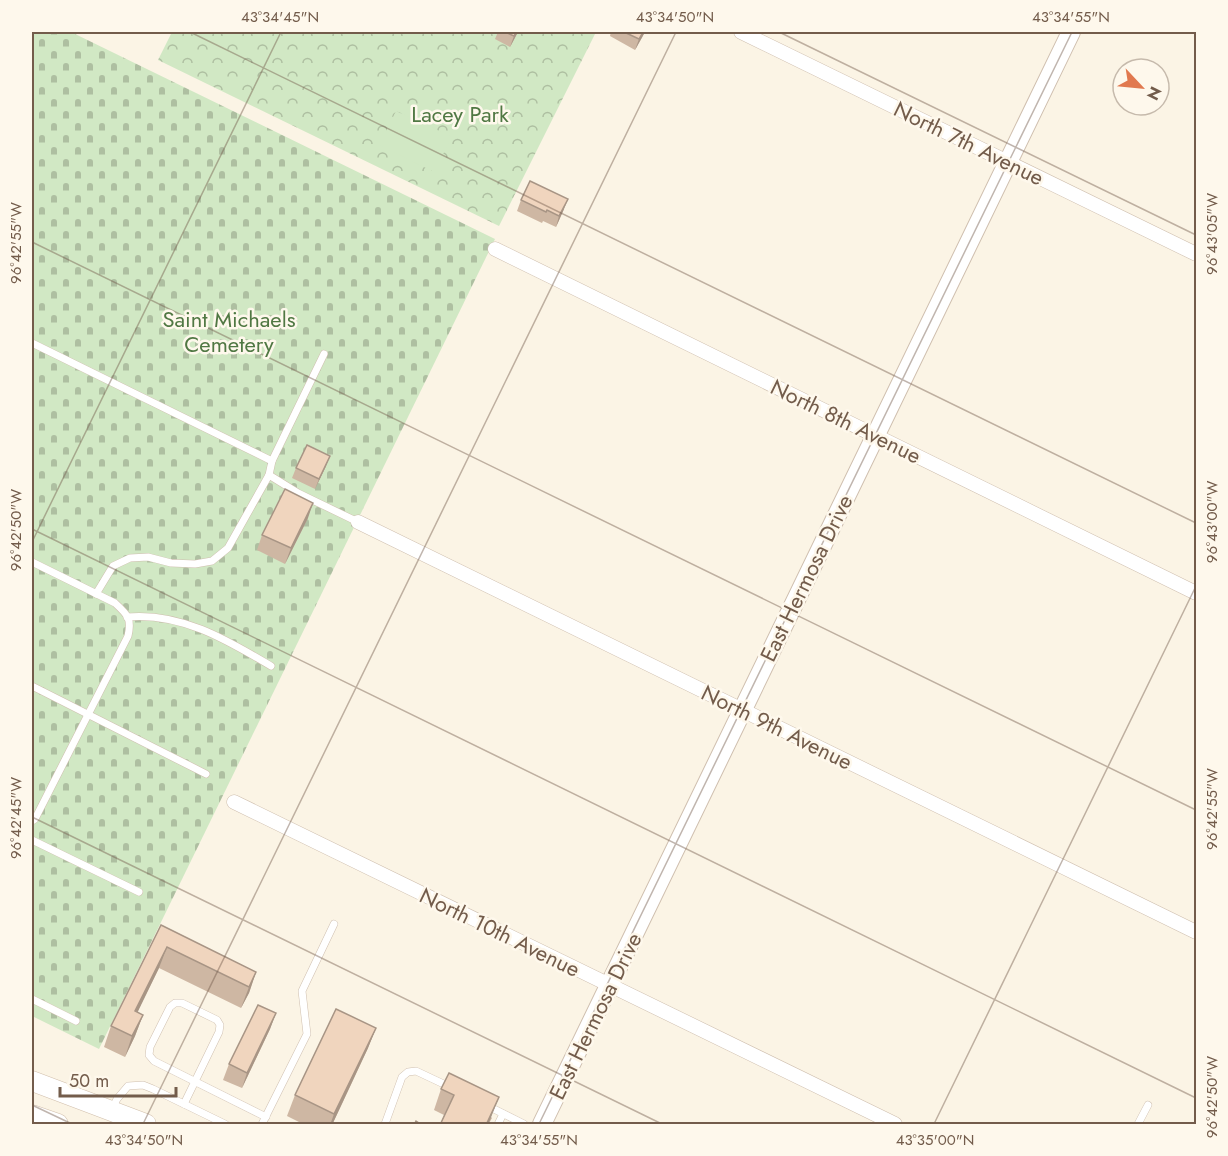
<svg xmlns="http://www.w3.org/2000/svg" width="1228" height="1156" font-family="Jost,sans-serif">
<defs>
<pattern id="forest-crowns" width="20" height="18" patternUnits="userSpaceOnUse" patternTransform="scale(1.5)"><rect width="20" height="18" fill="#d1e8c4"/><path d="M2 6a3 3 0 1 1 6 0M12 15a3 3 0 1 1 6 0" fill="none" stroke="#aebfa1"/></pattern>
<pattern id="cemetery-stones" width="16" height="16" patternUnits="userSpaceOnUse" patternTransform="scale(1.5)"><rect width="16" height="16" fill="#d1e8c4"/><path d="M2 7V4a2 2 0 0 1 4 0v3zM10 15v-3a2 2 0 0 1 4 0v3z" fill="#aebfa1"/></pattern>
</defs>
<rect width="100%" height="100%" fill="#fbf4e5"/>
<!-- forest -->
<polygon fill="url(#forest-crowns)" points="172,32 596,32 499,226 158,60"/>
<!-- cemetery -->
<polygon fill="url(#cemetery-stones)" points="32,32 71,32 495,239 99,1049 32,1016"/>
<!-- garden -->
<polygon fill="#d1e8c4" points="396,111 452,137 434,172 379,145"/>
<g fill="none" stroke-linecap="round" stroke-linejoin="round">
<!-- service casing -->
<g stroke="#cfbfaf" stroke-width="8">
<g id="service">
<polyline points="32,343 272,461 269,475 228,548 212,561 195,564 171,563 148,557 130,558 113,566 96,594"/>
<polyline points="272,461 324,354"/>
<polyline points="269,475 298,493 358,522"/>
<path d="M32,562L115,603C128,615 132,619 128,636L35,819L32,821"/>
<path d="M127,617C181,612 227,640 271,666"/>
<polyline points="32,686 206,774"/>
<polyline points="32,840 139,892"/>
<polyline points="32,999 76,1021"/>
<polyline points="184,1104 219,1032 220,1025 217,1020 182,1003 175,1003 170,1007 150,1047 149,1055 154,1061 266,1117"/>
<polyline points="486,1105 524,1124"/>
<polyline points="112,1109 117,1099 128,1086 143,1085 153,1089 225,1124"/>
<polyline points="262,1124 307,1034 302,991 334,924"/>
<polyline points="385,1124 402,1077 408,1072 416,1071 450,1087"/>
<polyline points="498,1124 503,1114"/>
<polyline points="1138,1124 1148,1105"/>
</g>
</g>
<!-- minor casing -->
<g stroke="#cfbfaf" stroke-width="15">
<g id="minor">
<polyline points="741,32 1196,254"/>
<polyline points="495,249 1196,593"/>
<polyline points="358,522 1196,932"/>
<polyline points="234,802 895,1124"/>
</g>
</g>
<!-- tertiary casing -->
<g stroke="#cfbfaf" stroke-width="20">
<polyline id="tertiary" points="542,1124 1071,32"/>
</g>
<!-- secondary casing -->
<g stroke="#d1bfac" stroke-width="21">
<g id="secondary">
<polyline points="32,1081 146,1124"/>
<polyline points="32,1115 58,1124"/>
</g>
</g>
<!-- service -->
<use href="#service" stroke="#fff" stroke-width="7"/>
<!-- minor -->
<use href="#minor" stroke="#fff" stroke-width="14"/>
<!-- tertiary -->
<use href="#tertiary" stroke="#fff" stroke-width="18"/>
<!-- secondary -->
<use href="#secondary" stroke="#fff" stroke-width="20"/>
</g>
<!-- wall -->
<g fill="#ceb7a3">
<polygon points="498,32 518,32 510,47 495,39"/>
<polygon points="611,32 645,32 635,50 610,36"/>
<polygon points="521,200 564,209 556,227 543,221 542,223 517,211"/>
<polygon points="326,466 315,489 292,478 296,468"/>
<polygon points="308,518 285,564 257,550 262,535"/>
<polygon points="161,925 256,972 249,993 241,1008 159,968 137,1012 143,1015 135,1036 125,1057 104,1047 111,1026"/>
<polygon points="276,1013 270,1029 242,1088 223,1080 229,1064"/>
<polygon points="376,1028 368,1048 332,1125 305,1125 287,1116 295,1095"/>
<polygon points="449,1073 492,1118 488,1125 440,1125 444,1115 434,1110 441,1089"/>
</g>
<!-- shaded-wall -->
<g fill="#a89585">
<polygon points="516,32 518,32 510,47 514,36"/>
<polygon points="643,32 645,32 635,50 639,39"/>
<polygon points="568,199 564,209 556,227 559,216"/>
<polygon points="330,456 326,466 315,489 319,479"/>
<polygon points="313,503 308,518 285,564 291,548"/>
<polygon points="167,947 159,968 128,1032 135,1011"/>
<polygon points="256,972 249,993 241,1008 249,987"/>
<polygon points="276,1013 270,1029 242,1088 247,1073"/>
<polygon points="143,1015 135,1036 125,1057 132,1036"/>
<polygon points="376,1028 368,1048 332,1125 330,1125 334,1114"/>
<polygon points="499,1097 488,1125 486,1125"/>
</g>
<!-- building -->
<g fill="#f0d5be" stroke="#a89585" stroke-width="1.5">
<polygon points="505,32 516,32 514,36"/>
<polygon points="624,32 643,32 639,39"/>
<polygon points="530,181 568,199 559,216 547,210 546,212 521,200"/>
<polygon points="307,445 330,456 319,479 296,468"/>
<polygon points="285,489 313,503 291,548 262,535"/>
<polygon points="161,925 256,972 249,987 167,947 135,1011 143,1015 132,1036 111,1026"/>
<polygon points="258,1005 276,1013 247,1073 229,1064"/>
<polygon points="336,1009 376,1028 334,1114 295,1095"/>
<polygon points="449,1073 499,1097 486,1125 440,1125 454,1095 441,1089"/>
<polygon points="416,1121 422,1125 414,1125"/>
</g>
<!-- ticks -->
<path fill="none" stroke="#735c4b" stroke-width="1.5" stroke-opacity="0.45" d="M190,32L1196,523M779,32L1196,235M32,242L1196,810M32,529L1196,1098M32,542L281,32M32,817L662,1124M32,1105L72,1124M143,1124L676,32M539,1124L1072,32M934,1124L1196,586"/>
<g text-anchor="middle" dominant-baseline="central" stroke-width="5" stroke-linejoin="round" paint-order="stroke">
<!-- park labels -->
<g font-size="22" fill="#507843" stroke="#fef8ec">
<text x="460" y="114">Lacey Park</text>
<text x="229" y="319">Saint Michaels<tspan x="229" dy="25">Cemetery</tspan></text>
</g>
<!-- street labels -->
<g font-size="22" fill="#735c4b" stroke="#fef8ec">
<text transform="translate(969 143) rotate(26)">North 7th Avenue</text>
<text transform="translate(846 421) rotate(26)">North 8th Avenue</text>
<text transform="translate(806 578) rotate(-64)">East Hermosa Drive</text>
<text transform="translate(777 727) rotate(26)">North 9th Avenue</text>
<text transform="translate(500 932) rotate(26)">North 10th Avenue</text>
<text transform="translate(595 1016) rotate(-64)">East Hermosa Drive</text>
</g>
</g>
<!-- border -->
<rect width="1228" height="1156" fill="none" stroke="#fef8ec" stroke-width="66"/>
<!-- north arrow -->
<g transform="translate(1141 87) rotate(116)"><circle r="28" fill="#fef8ec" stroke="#c6baac" stroke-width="1.5"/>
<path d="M0-4.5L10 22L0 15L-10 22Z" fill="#e1794f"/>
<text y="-9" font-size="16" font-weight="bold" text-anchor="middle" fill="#735c4b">N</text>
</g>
<!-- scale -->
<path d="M60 1087v9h116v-9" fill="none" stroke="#735c4b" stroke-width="3"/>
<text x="69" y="1087" font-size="18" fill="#735c4b" stroke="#fef8ec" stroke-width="4.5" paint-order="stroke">50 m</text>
<rect x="33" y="33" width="1162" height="1090" fill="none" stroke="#735c4b" stroke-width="2"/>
<g font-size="15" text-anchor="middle" fill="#735c4b">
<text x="280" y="22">43°34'45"N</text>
<text x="675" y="22">43°34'50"N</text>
<text x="1071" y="22">43°34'55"N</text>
<text transform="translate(1212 234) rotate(-90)" y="5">96°43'05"W</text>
<text transform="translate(16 243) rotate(-90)" y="5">96°42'55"W</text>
<text transform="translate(1212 522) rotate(-90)" y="5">96°43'00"W</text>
<text transform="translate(16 530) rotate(-90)" y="5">96°42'50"W</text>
<text transform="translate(1212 809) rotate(-90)" y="5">96°42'55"W</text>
<text transform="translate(16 818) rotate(-90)" y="5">96°42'45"W</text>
<text transform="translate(1212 1097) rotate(-90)" y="5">96°42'50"W</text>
<text x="144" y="1145">43°34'50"N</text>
<text x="539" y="1145">43°34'55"N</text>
<text x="935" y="1145">43°35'00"N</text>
</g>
</svg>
